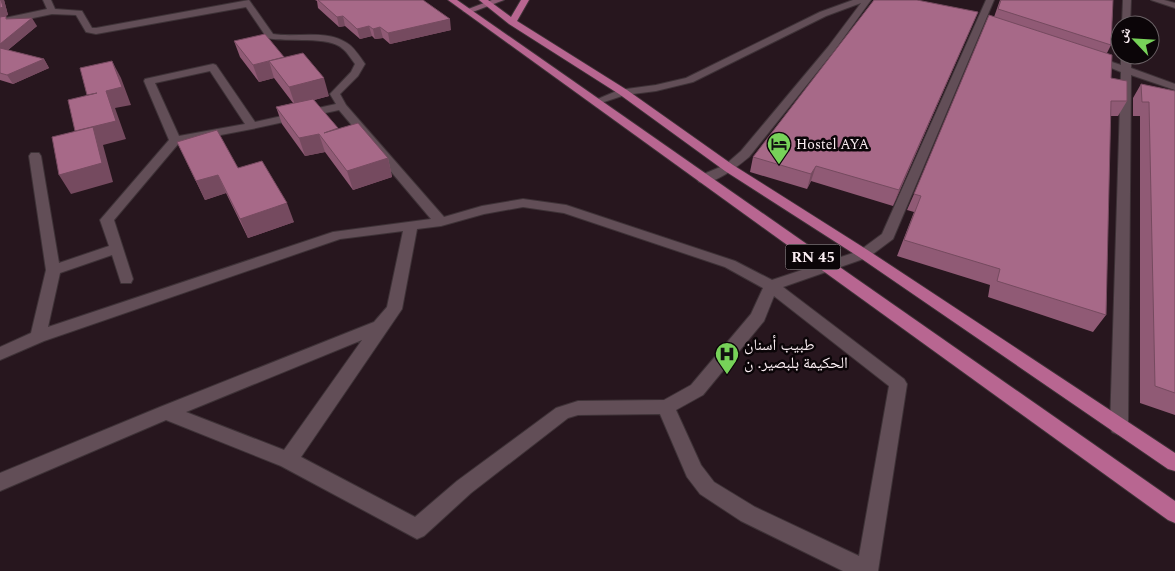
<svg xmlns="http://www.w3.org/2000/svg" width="1175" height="571" font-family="Spectral,'Noto Naskh Arabic',serif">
<rect width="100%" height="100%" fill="#27161e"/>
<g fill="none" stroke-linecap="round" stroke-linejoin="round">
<!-- street casing -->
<g stroke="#3e3237" stroke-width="2">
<g id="street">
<path d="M43,0H51L55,9L82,11L92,28H96L249,0L273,34C296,38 326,29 347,43C354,47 360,57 365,64L358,76L340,94L346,105L444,217L482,206L523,199L566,205L735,261L772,280L859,251L882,234L986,0H994L893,239L869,257L783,287L904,379L907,384L878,571H843L741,521L700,494L687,477L660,414L578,415L568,418L471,493L424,536L417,539L281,466L166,420L0,491V473L160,407L374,322L387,307L403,231L340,239L44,341L0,360V347L31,333L46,270L29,156L31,153H39L41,156L59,263L109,246L100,220L169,140L144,81L145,79L213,64L216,65L255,122L336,104L330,94L351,72L355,64C351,59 348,53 343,49C329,35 287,43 267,38L246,7L96,34L86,32L76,15L52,14L0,25V19L47,9ZM210,71L245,124L179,136L155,83ZM339,110L431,219L333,232L48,327L60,273L112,255L121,283H131L133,279L114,220L179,143L252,129ZM523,207L564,213L725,267L763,288L751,314L691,385L664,400L578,401L556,408L457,481L415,517L301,457L402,309L417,229L441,226L484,214ZM774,296L889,386L859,556L755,507L714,482L701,465L676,410L703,395L764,321ZM362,340L284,450L186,412Z"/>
<path d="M853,0H871L834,51L749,157C738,166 714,186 699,182L697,179L699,176L725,165L741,151L828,47L861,3L826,16L693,82L656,91L625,95L598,104L593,101L619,90L656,85L686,78L820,12Z"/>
<polygon points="1123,0 1131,0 1130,25 1122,25"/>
<polygon points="1151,0 1164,0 1175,3 1175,8"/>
<polygon points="1121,55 1131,55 1131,68 1175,84 1175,90 1131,75 1128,427 1126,432 1119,435 1112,432 1110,427 1121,72 1089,59 1094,56 1121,65"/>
</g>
</g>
<!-- secondary casing -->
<g stroke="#3e3237" stroke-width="2">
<polygon id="secondary" points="492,0 504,0 470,13 463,11"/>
</g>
<!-- primary casing -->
<g stroke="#3e3237" stroke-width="2">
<g id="primary">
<polygon points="448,0 457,0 1175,501 1175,523 1168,520"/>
<polygon points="479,0 488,0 511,17 521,0 529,0 517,21 627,90 733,165 869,251 1175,453 1175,471 1168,469 859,257 725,171 619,94 509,24"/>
</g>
</g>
<!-- street -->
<use href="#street" fill="#624e57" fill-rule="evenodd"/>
<!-- secondary -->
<use href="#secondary" fill="#8d5a74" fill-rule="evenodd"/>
<!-- primary -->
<use href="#primary" fill="#b86691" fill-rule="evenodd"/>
</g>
<!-- wall -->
<g fill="#905a75">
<polygon points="0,0 4,0 8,15 2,17 7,19 37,26 8,50 44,59 49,68 13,84 0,80"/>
<polygon points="315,0 423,0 451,30 390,44 383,38 375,39 372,36 360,39 345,26 339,27 318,8 317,1"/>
<polygon points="1000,0 1113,0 1111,45 1107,53 1111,78 1127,101 1118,116 1110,116 1106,315 1093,332 988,297 990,285 897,256 914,212 907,210 914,194 994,17"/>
<polygon points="978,12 893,206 811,181 807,189 750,172 753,157"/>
<polygon points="234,41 285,57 329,96 314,100 338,129 388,158 392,177 353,190 325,152 305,156 282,124 276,107 293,103 274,78 259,82 240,57"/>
<polygon points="1141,84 1175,91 1175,415 1140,403 1140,116 1133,116 1133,98"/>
<polygon points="177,142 238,168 294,222 248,238 226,193 205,200"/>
</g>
<!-- shaded-wall -->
<g fill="#754a5f">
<polygon points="1,0 4,0 8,15 0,17 0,8"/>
<polygon points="978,12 972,25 893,206 899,190"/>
<polygon points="343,16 345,26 339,27 337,17"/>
<polygon points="32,18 37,26 2,55 0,53 0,44"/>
<polygon points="450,19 451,30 390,44 388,33"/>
<polygon points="369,26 372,36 360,39 357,29"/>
<polygon points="380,27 383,38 375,39 373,29"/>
<polygon points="44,59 49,68 13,84 7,75"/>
<polygon points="112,61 121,78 131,105 115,108 126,139 103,145 113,182 71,194 59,175 75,131 106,91"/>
<polygon points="269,61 274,78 259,82 253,65"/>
<polygon points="324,78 329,96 295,105 289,87"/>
<polygon points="319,134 325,152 305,156 299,138"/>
<polygon points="388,158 392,177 353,190 347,171"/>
<polygon points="816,166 811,181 807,189 811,174"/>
<polygon points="218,175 226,193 205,200 196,181"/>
<polygon points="287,203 294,222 248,238 240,219"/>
</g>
<!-- building -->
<g fill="#a76988" stroke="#754a5f">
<polygon points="0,0 1,0 3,7 0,8"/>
<polygon points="318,0 423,0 450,19 388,33 380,27 373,29 369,26 357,29 343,16 337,17"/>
<polygon points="874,0 917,0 978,12 899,190 816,166 811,174 753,157"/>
<polygon points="1001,0 1113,0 1111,45 998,9"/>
<polygon points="989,15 1112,55 1111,78 1127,81 1127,101 1111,101 1106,315 997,281 1000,269 904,240 921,196 914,194"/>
<polygon points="6,16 6,19 32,18 0,44 0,17"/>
<polygon points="265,34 284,57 253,65 234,41"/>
<polygon points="0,48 44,59 7,75 0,73"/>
<polygon points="303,53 324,78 289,87 269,61"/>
<polygon points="112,61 122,87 106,91 116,121 75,131 68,100 97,93 87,95 80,68"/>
<polygon points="1141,84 1175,91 1175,393 1155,386 1149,102 1142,102"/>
<polygon points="313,99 338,128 324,133 358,123 388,158 347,171 319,134 299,138 276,107"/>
<polygon points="93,127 102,163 59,175 52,137"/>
<polygon points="217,130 238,168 262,161 287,203 240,219 218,175 196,181 177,142"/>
</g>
<!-- icons -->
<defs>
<g id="hotel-pin" transform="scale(1.25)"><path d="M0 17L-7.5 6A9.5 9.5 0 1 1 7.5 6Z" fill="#77d259" stroke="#0b0508"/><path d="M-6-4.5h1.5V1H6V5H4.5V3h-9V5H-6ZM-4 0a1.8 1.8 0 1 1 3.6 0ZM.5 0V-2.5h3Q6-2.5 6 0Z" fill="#111"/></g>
<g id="hospital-pin" transform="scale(1.25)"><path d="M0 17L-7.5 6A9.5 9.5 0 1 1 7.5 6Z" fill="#77d259" stroke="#0b0508"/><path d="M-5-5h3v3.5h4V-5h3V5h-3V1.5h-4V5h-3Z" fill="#111"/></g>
</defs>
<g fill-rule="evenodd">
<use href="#hotel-pin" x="779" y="144"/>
<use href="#hospital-pin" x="727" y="354"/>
</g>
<g text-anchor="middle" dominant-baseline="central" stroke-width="5" stroke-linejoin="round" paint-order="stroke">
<!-- far-poi labels -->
<g font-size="14" fill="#fbeef3" stroke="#0b0508" text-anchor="start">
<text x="796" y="144">Hostel AYA</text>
</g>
<!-- shield labels -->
<rect fill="#0b0508" stroke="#b3a8ac" stroke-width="1" x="785.5" y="244.5" width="55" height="25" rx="4"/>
<g font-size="15" font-weight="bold" fill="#fbeef3">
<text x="813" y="257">RN 45</text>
</g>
<!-- poi labels -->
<g font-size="16" fill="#fbeef3" stroke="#0b0508" text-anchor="start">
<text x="744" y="345">طبيب أسنان<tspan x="744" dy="18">الحكيمة بلبصير. ن</tspan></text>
</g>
</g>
<!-- north arrow -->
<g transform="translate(1135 40) rotate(295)"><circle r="24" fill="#0b0508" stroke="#6b6266"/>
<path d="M0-4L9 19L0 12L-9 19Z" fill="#77d259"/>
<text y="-8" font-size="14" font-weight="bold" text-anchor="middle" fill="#fbeef3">ش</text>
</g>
</svg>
